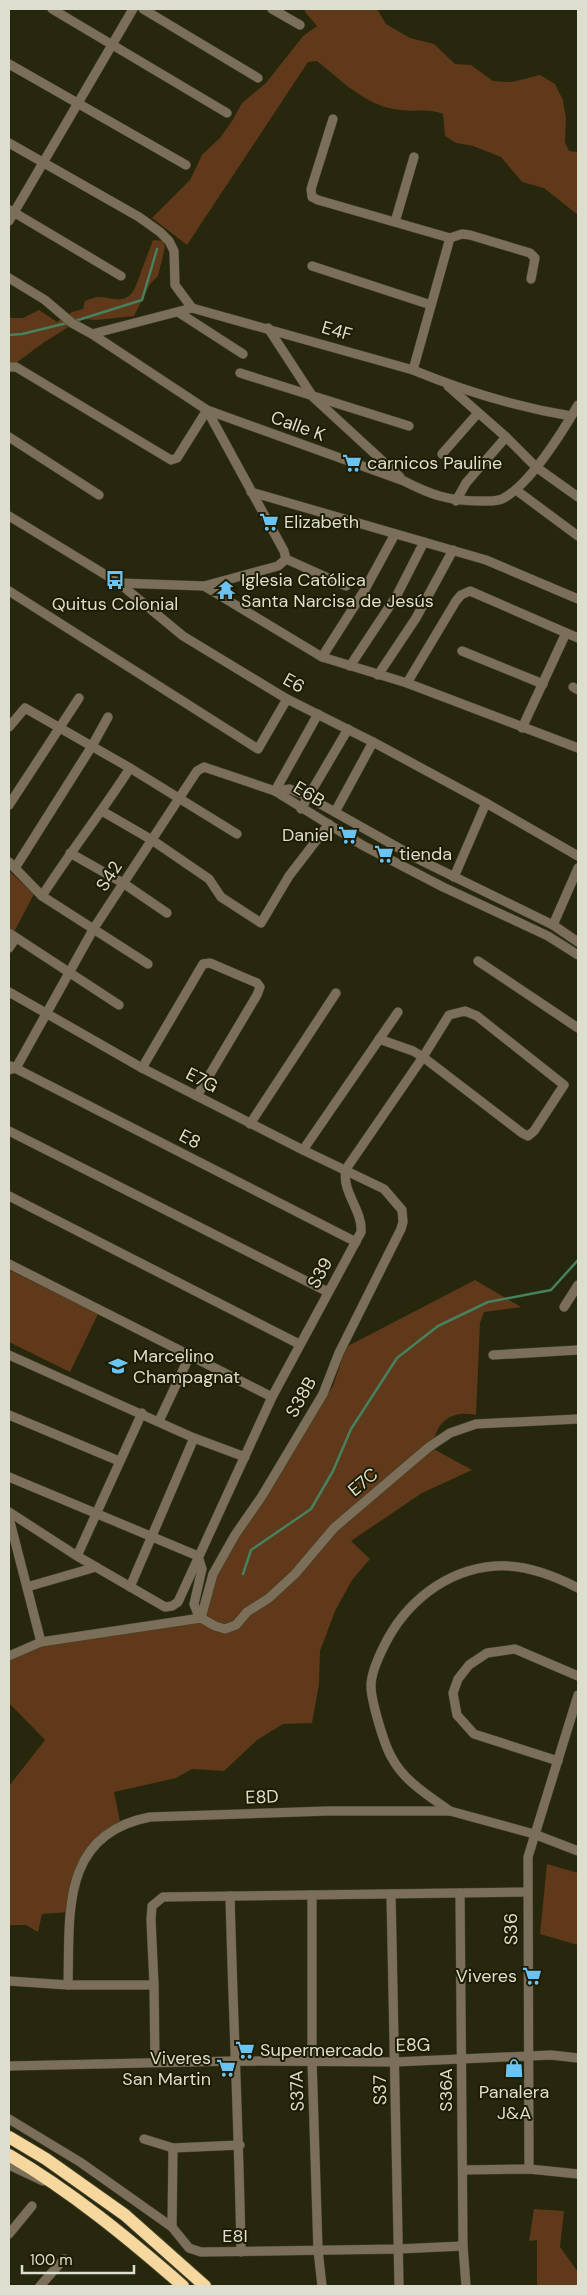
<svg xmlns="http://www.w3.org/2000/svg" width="587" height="2295" font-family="'DM Sans',sans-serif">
<rect width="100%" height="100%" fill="#27270d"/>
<!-- green -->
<g fill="#5f3919">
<path d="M305,9H377L386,24L410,38L434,44L455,64L471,65L493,81L512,82L540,75L555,84L563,100L566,119L565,142L569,151L578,152V215L544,188L522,182L501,157L473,146L456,143L445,136L443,114C429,108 416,112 401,110C367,107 343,82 317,61L308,62L187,245L152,218L190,180L202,155L220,138L232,121L242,103L266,83L303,36L317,26L305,12Z"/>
<path d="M153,240L163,241L165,247L158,276L150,284L134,316L96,320L81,319L43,343L16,363H9V318H23L39,310L57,322L72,312L83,309L85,301C88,300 93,298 96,297C112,296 125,307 135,288Z"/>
<polygon points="9,871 34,894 14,932 9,927"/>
<polygon points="9,1270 98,1314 70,1372 9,1342"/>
<path d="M475,1280L521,1307L484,1312L480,1323L476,1415C454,1410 436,1420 434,1444L430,1447L472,1470L422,1493L351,1541L370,1559L352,1580L335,1611L320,1651L319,1684L312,1723L283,1724L257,1740L224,1771L192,1769L176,1778L114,1792L121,1826L108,1833L75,1879L70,1912L42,1914L38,1932L26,1925H9V1786L45,1740L9,1703V1656L41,1642L201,1618L213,1574L333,1386L346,1347Z"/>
<polygon points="547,1864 578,1873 578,1945 540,1934"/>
<polygon points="534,2209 564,2211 560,2247 578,2272 578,2286 537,2286 537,2240 529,2241"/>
</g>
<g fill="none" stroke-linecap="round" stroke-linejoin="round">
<!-- stream -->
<g stroke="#468160" stroke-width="2.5">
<polyline points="75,321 142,300 157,249"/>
<polyline points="9,335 22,334 67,323"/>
<polyline points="243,1574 251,1550 311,1509 333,1471 351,1429 397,1358 438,1326 488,1302 551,1290 578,1260"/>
</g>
<!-- minor casing -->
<g stroke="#44442c" stroke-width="10">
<g id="minor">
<polyline points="52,9 227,113"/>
<polyline points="143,9 258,78"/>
<polyline points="272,9 300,25"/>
<polyline points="9,64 186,165"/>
<polyline points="333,119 311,189 312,197 318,200 450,238"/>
<polyline points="9,143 139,217 160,232 169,241 174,251 175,285 192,308"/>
<polyline points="10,210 121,276"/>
<polyline points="9,221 133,9"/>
<polyline points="395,222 414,157"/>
<polyline points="312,266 431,305"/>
<path d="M9,278L45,300L72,323L92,334L207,410L404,481C431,495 449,501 480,501C487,501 495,502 502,499C529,486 563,431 578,405"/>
<polyline points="178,312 243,354"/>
<polyline points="268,328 313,397 400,477"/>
<path d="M92,334L192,308L413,370C464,391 517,407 571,416"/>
<polyline points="9,367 16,367 171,460 177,458 207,410"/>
<polyline points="413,370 450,238 462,234 470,235 530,253 535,258 531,279"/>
<polyline points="240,373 409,426"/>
<polyline points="448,386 506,437 536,467 578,497"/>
<polyline points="207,410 284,551 286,559"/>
<polyline points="9,437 99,495"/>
<polyline points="442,454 478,413"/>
<polyline points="516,490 578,536"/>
<polyline points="251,492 486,560 578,599"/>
<polyline points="456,501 466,483 506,437"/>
<polyline points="9,516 119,583 183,636 287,699 373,742 486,803 578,856"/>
<polyline points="286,559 346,586"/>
<polyline points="119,583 204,586 322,657 407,683 578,748"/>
<polyline points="204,586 278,566 286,559"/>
<polyline points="9,591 258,749 287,699"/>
<polyline points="462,651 543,684"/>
<polyline points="322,657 364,591 395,534"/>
<polyline points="350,666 397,595 424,542"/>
<polyline points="378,675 416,618 453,550"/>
<polyline points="407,683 456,601 461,595 470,591 578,638"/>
<polyline points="573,687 578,690"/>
<polyline points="9,727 25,708 130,768 237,834"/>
<polyline points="522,728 566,633"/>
<polyline points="275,791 290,789 308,797 422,861 553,925 578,942"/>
<polyline points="275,791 318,714"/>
<polyline points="9,805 79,698"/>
<polyline points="301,809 348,729"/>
<polyline points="102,811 152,840 209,879 221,897 261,923 289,876 329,824"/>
<polyline points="335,812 373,742"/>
<polyline points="70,853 123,883 167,913"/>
<polyline points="9,862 42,896 148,964"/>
<polyline points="15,868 92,746 108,717"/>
<polyline points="454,877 486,803"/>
<path d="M42,896C70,852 102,812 130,768"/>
<polyline points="553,925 578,868"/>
<polyline points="9,933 119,1005"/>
<polyline points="9,948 15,939"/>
<polyline points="478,961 578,1028"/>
<polyline points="9,992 142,1068 303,1150 384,1189 402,1210 403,1222 401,1229 339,1353 323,1394 262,1496 235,1535 213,1574 201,1618"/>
<polyline points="11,1066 356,1242"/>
<polyline points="142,1068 203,964 210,963 257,983 260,987 257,995 197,1096"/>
<polyline points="9,1070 16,1068 94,928 197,771 204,767 275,791 362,845 443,887 548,936 578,955"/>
<polyline points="250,1124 336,993"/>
<polyline points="9,1131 328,1292"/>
<polyline points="303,1150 398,1012"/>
<polyline points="9,1196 299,1344"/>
<polyline points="9,1264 272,1397"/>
<polyline points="564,1307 578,1285"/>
<polyline points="9,1355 194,1438 245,1457"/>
<polyline points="493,1355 578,1350"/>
<polyline points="9,1415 119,1461"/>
<polyline points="159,1421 190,1355"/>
<polyline points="9,1477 198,1556 202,1569 194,1604 197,1612 201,1618 215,1626 225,1629 236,1625 247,1612 269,1598 295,1574 334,1528 429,1447 450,1433 476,1424 578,1419"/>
<path d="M9,1512L77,1556L165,1607L172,1606L178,1602L272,1397L361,1232C363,1210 341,1192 346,1169L423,1057L449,1015L465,1011L477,1016L564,1085L534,1131L528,1136L522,1133L423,1057L413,1051L379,1039"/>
<polyline points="9,1518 41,1642"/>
<polyline points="77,1556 142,1413"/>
<polyline points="27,1587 96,1567"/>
<polyline points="130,1587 194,1438"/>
<polyline points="9,1656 41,1642 201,1618"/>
<polyline points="558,1761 474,1734 457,1715 453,1693 458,1679 469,1665 487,1653 515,1649 578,1676"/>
<path d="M450,1811C429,1796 404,1781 392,1758C384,1745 371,1700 371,1686C371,1673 378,1658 384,1646C405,1603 445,1570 495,1566C524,1564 553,1575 578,1588"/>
<polyline points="460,1893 463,2246 466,2286"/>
<polyline points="391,1894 399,2286"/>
<polyline points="312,1895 312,2060 318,2250 322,2286"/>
<path d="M230,1896C233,2015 239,2133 241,2252"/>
<polyline points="9,1981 68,1985 154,1985"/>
<path d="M68,1985C70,1914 60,1834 150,1817L328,1811H450L534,1834L578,1851"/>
<polyline points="155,2062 154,1985 151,1920 152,1906 163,1897 527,1892"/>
<polyline points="9,2066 235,2061 395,2062 551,2055 578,2058"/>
<polyline points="9,2119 80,2162 172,2227 189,2248 201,2252 398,2249 463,2246"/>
<polyline points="144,2139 173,2148 240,2145"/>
<polyline points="9,2165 43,2181"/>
<polyline points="529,2169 528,1857 578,1695"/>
<polyline points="463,2170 529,2169 578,2174"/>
<polyline points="172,2227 173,2148"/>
<polyline points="9,2234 32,2206"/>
<polyline points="40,2286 64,2259"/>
</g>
</g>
<!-- highway casing -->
<g stroke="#44442c" stroke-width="14">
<g id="highway">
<polyline points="9,2137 46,2159 125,2215 205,2286"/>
<path d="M9,2155C72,2192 128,2238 183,2286"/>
</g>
</g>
<!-- minor -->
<use href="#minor" stroke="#7b6f59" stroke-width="9"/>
<!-- highway -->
<use href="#highway" stroke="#f6d79e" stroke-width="12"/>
</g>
<!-- icons -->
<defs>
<g id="supermarket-bare" transform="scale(1.5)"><path d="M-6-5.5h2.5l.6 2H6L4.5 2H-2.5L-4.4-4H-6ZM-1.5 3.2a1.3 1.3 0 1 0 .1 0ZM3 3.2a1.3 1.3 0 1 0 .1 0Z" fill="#6ac3f1" stroke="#1e1d04" stroke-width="2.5" paint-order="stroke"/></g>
<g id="bus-bare" transform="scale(1.5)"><path d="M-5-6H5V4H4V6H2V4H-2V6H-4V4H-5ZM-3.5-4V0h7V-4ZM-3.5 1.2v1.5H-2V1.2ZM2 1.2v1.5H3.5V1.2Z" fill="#6ac3f1" stroke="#1e1d04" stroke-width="2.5" paint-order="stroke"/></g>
<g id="temple-bare" transform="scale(1.5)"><path d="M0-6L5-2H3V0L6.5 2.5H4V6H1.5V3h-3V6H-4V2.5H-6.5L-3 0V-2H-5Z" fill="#6ac3f1" stroke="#1e1d04" stroke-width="2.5" paint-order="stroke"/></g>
<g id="school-bare" transform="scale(1.5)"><path d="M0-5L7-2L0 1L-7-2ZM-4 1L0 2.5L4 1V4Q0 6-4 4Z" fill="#6ac3f1" stroke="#1e1d04" stroke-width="2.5" paint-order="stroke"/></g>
<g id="shop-bare" transform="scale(1.5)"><path d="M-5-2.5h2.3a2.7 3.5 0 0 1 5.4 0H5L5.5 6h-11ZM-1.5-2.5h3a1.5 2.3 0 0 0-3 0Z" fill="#6ac3f1" stroke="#1e1d04" stroke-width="2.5" paint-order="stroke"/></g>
</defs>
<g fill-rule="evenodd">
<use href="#supermarket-bare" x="352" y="463"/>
<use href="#supermarket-bare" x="269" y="522"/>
<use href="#bus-bare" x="115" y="580"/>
<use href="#temple-bare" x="226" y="590"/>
<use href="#supermarket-bare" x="348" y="835"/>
<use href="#supermarket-bare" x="384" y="854"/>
<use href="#school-bare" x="118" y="1366"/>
<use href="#supermarket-bare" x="532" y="1976"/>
<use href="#supermarket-bare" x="245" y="2050"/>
<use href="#supermarket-bare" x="226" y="2068"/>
<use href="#shop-bare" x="514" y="2068"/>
</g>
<g text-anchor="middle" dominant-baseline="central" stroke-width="4" stroke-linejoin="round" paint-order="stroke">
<!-- street labels -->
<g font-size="18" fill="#dedece" stroke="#1e1d04">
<text transform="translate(337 331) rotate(16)">E4F</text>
<text transform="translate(298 426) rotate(20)">Calle K</text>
<text transform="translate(294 683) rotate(29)">E6</text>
<text transform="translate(309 794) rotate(31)">E6B</text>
<text transform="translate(109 876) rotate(-57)">S42</text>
<text transform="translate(202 1080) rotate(27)">E7G</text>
<text transform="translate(190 1139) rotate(27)">E8</text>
<text transform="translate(320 1273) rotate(-61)">S39</text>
<text transform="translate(301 1397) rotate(-61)">S38B</text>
<text transform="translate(363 1482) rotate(-40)">E7C</text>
<text transform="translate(262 1797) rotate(-2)">E8D</text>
<text transform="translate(511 1929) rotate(-91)">S36</text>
<text transform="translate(413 2045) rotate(-1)">E8G</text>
<text transform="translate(380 2090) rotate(-91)">S37</text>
<text transform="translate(446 2090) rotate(-90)">S36A</text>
<text transform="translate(297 2091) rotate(-92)">S37A</text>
<text x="235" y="2236">E8I</text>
</g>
<!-- poi labels -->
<g font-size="18" fill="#dedece" stroke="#1e1d04" text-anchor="start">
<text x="367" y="463">carnicos Pauline</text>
<text x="284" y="522">Elizabeth</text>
<text x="241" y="580">Iglesia Católica<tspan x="241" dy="21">Santa Narcisa de Jesús</tspan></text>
<text x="115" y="604" text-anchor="middle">Quitus Colonial</text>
<text x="333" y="835" text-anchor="end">Daniel</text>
<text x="399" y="854">tienda</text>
<text x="133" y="1356">Marcelino<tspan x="133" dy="21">Champagnat</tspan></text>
<text x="517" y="1976" text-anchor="end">Viveres</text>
<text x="260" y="2050">Supermercado</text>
<text x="211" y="2058" text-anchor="end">Viveres<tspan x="211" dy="21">San Martin</tspan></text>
<text x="514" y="2092" text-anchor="middle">Panalera<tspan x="514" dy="21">J&amp;A</tspan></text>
</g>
</g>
<!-- border -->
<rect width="587" height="2295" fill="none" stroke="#dedece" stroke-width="20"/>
<!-- scale -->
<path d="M22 2265v8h112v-8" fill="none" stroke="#dedece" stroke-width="2.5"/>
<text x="30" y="2265" font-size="15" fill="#dedece" stroke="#1e1d04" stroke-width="4" paint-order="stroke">100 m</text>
</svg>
